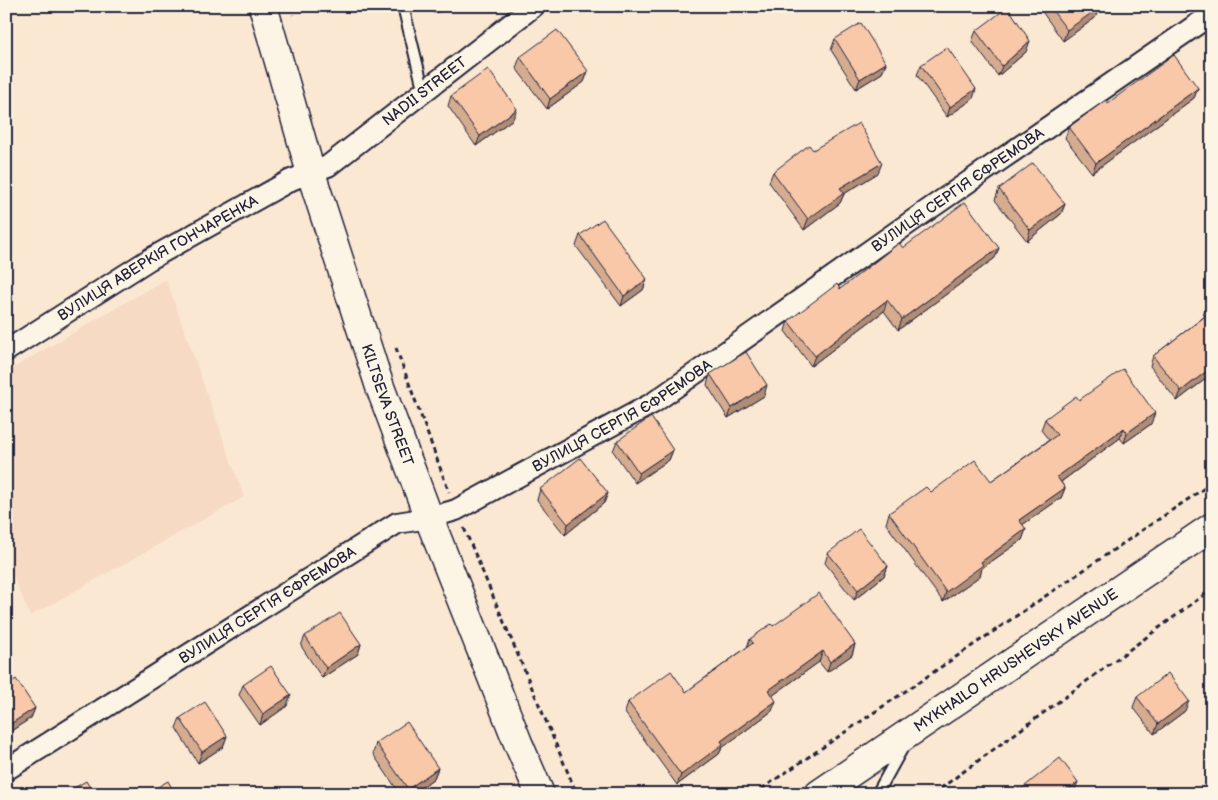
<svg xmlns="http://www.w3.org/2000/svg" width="1218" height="800" font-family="'Balsamiq Sans',sans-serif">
<rect width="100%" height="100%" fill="#fbe8d3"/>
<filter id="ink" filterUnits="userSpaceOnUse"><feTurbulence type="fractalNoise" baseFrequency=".02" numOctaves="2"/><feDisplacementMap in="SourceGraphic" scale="10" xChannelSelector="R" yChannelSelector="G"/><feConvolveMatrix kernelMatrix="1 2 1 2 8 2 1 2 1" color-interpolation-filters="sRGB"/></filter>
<g filter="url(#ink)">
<!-- built -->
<polygon fill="#f6dac3" points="166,279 244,497 30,616 6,559 6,372"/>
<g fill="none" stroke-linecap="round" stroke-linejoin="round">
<!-- lane casing -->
<g stroke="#22223b" stroke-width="14">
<g id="lane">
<polyline points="403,6 424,92"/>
<polyline points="877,794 903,747"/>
</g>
</g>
<!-- street casing -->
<g stroke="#22223b" stroke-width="24">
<g id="street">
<path id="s1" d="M6,351L150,259L291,180L328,166L534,6"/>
<path id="s2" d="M6,770L397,523L429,518L456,510L653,403L922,214L1212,14"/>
</g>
</g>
<!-- secondary casing -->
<g stroke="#22223b" stroke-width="31">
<g id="secondary">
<path id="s3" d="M263,6L311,173L380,387L429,518L518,743L540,794"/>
<path id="s4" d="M819,794L1212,527"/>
</g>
</g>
<!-- path -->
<g stroke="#22223b" stroke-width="3" stroke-dasharray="5 4" stroke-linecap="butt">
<polyline points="291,6 293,15"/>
<polyline points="396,348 449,492"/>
<polyline points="464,528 577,794"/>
<polyline points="754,794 1212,483"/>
<polyline points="933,794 1212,589"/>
</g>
<!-- lane -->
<use href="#lane" stroke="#fcf5e5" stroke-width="10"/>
<!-- street -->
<use href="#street" stroke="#fcf5e5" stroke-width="20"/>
<!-- secondary -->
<use href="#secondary" stroke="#fcf5e5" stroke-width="28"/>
</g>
<!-- wall -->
<g fill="#d5ac90" stroke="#22223b">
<polygon points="432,6 463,6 433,13"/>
<polygon points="1038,6 1108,6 1097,13 1095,18 1063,41"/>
<polygon points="976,31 1026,52 998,76 972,41"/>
<polygon points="835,39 886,63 882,73 856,89 831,50"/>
<polygon points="1212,41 1212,50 1210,47"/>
<polygon points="520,57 588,71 584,82 547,109 516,68"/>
<polygon points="921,65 973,99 947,117 917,75"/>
<polygon points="1198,88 1194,98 1092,173 1065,138 1069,127 1108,103"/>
<polygon points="451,96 513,119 476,146 448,106"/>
<polygon points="813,150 878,173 844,194 840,203 804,230 769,182 773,172"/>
<polygon points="999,189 1065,204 1061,214 1027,241 995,200"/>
<polygon points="580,235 647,279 643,290 621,306 576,246"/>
<polygon points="903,248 995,258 898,330 884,311 811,366 785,331 788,321 840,289"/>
<polygon points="1212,300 1212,374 1177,401 1150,366 1153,356 1205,316 1203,314 1207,303"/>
<polygon points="710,374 764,396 728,418 707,385"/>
<polygon points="1079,400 1151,424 1124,443 1120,438 1061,482 1065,488 1061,498 1022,525 1026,529 1022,540 982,568 980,576 943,602 886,524 889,513 931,492 991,481 1049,440 1041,430 1045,419"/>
<polygon points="617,441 673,450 669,460 635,483 613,451"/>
<polygon points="540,489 608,493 604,503 565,535 537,500"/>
<polygon points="828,553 888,566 884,576 854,600 825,563"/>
<polygon points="773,626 855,644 852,655 827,672 819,662 772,696 772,711 722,748 719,754 677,785 625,713 628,702 686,692 747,647 750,639"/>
<polygon points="305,636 361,644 358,654 322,678 301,646"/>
<polygon points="1212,681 1212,698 1208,692"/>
<polygon points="243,685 287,706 260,725 239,695"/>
<polygon points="6,686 35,708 31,718 8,733 6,731"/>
<polygon points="1137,697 1185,711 1154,734 1133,707"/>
<polygon points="180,718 227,736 223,747 198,763 176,728"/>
<polygon points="376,743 438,768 434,778 413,794 400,794 373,754"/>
</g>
<!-- shaded-wall -->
<g fill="#ae8c76" stroke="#22223b">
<polygon points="436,6 463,6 433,13"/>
<polygon points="1097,6 1108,6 1097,13 1095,18 1063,41 1067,30"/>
<polygon points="1030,41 1026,52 998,76 1002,66"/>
<polygon points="886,63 882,73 856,89 860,79"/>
<polygon points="588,71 584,82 547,109 550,99"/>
<polygon points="1198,88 1194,98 1092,173 1096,163"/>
<polygon points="976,89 973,99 947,117 950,107"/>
<polygon points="517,109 513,119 476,146 480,136"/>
<polygon points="882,163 878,173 844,194 840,203 804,230 808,219 840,188"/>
<polygon points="1065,204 1061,214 1027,241 1030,230"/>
<polygon points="999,248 995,258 898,330 902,319"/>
<polygon points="647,279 643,290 621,306 624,296"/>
<polygon points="887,300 884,311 811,366 815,356"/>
<polygon points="1212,367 1212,374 1177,401 1181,391"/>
<polygon points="767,385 764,396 728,418 732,408"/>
<polygon points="1155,413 1151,424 1124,443 1127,433"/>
<polygon points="1124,428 1120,438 1054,487 1057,477"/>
<polygon points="673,450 669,460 635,483 639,473"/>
<polygon points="1065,488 1061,498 1015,530 1019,520"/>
<polygon points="608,493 604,503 565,535 568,524"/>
<polygon points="1026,529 1022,540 982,568 980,576 943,602 946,592 981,562"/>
<polygon points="888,566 884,576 854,600 858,590"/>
<polygon points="361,644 358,654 322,678 326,668"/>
<polygon points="855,644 852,655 827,672 830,662"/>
<polygon points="823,651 819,662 765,701 769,690"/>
<polygon points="291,695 287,706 260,725 263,714"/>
<polygon points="776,701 772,711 722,748 719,754 677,785 681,775 721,741"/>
<polygon points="1189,701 1185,711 1154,734 1158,724"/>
<polygon points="35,708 31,718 8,733 12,723"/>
<polygon points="227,736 223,747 198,763 202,752"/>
<polygon points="438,768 434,778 413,794 406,794 408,789"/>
<polygon points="1078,782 1074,792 1072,794 1063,794"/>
</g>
<!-- building -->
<g fill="#f8c8a8" stroke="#22223b">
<polygon points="1049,6 1098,6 1099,8 1067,30"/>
<polygon points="1008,7 1030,41 1002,66 976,31"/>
<polygon points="861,23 886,63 860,79 835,39"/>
<polygon points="557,30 588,71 550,99 520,57"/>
<polygon points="947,47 976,89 950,107 921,65"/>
<polygon points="1174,55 1198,88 1096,163 1069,127 1106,100 1108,103"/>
<polygon points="488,69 517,109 480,136 451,96"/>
<polygon points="859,123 882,163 840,188 844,193 808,219 773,172 809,145 813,150"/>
<polygon points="1033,163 1065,204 1030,230 999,189"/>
<polygon points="965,202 999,248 902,319 887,300 815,356 788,321 837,284 840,289 899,243 903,248"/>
<polygon points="603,219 647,279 624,296 580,235"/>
<polygon points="1212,300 1212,310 1207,303"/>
<polygon points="1212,311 1212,367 1181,391 1153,356"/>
<polygon points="746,352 767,385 732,408 710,374"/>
<polygon points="1123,369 1155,413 1127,433 1124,428 1057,477 1065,488 1019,520 1026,529 981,562 983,565 946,592 889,513 926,487 931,492 975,460 991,481 1057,435 1045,419 1076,396 1079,400"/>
<polygon points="651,417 673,450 639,473 617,441"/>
<polygon points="580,458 608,493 568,524 540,489"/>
<polygon points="859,529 888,566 858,590 828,553"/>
<polygon points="819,593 855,644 830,662 823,651 769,690 776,701 721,741 723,744 681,775 628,702 671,671 686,692 753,643 750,639 771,624 773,626"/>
<polygon points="340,613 361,644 326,668 305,636"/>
<polygon points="271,666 291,695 263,714 243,685"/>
<polygon points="1168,673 1189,701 1158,724 1137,697"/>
<polygon points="16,679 35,708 12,723 6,714 6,686"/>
<polygon points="205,702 227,736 202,752 180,718"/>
<polygon points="407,722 438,768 408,789 376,743"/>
<polygon points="1060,758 1078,782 1063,794 1012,794 1019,788 1020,790"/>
<polygon points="86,781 94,794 64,794"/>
<polygon points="168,781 175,794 146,794"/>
</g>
</g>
<g text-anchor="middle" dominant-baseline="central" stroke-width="4.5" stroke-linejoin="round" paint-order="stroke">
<!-- street labels -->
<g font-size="15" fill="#22223b" stroke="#fcf5e5">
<text stroke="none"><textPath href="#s1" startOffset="494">NADII STREET</textPath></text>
<text stroke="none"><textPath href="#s2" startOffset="1119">ВУЛИЦЯ СЕРГІЯ ЄФРЕМОВА</textPath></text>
<text stroke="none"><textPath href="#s1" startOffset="178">ВУЛИЦЯ АВЕРКІЯ ГОНЧАРЕНКА</textPath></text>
<text stroke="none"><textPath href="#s3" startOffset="418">KILTSEVA STREET</textPath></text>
<text stroke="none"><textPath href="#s2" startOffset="714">ВУЛИЦЯ СЕРГІЯ ЄФРЕМОВА</textPath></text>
<text stroke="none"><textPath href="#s2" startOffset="309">ВУЛИЦЯ СЕРГІЯ ЄФРЕМОВА</textPath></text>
<text stroke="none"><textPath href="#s4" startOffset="238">MYKHAILO HRUSHEVSKY AVENUE</textPath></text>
</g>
</g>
<!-- margin -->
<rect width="1218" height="800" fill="none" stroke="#fcf5e5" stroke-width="25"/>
<rect x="12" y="12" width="1193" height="775" fill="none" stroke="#22223b" stroke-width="2" filter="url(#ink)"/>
</svg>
